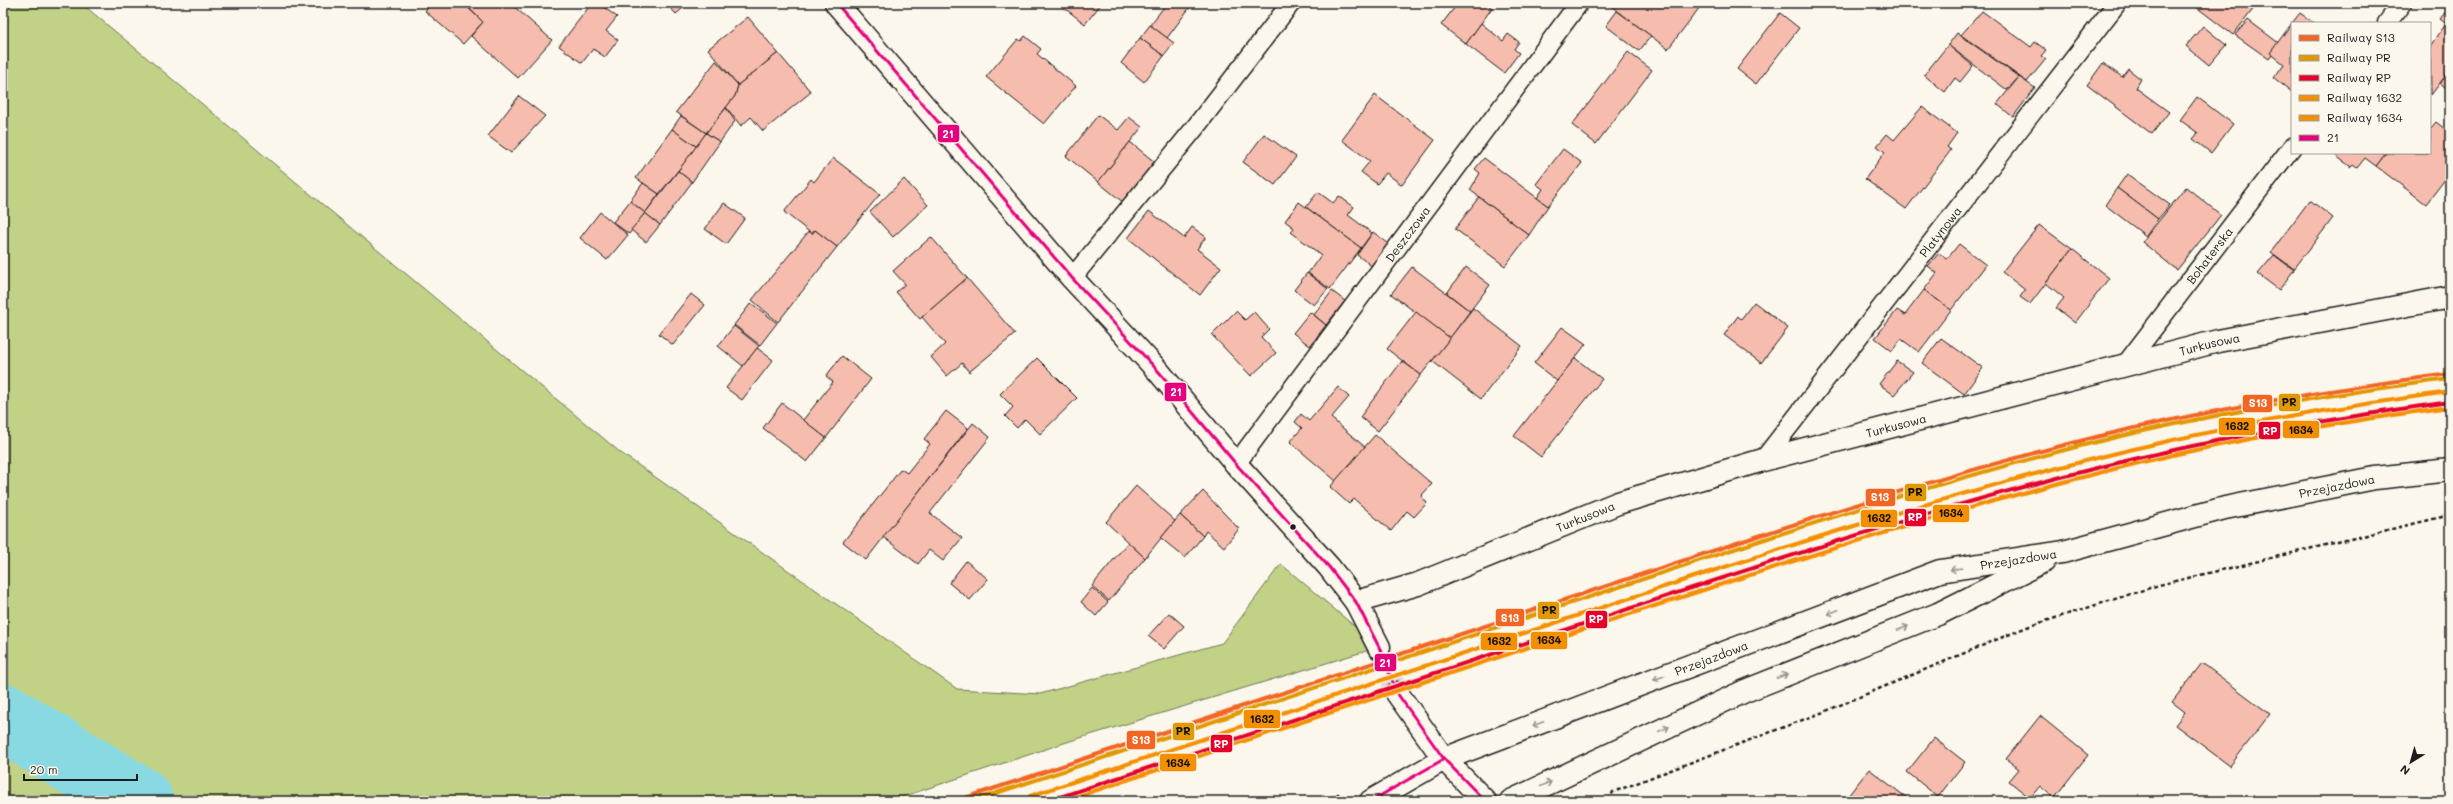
<svg xmlns="http://www.w3.org/2000/svg" width="2453" height="804" font-family="Mali,sans-serif">
<rect width="100%" height="100%" fill="#fbf7ec"/>
<filter id="ink" filterUnits="userSpaceOnUse"><feTurbulence type="fractalNoise" baseFrequency=".025" numOctaves="2"/><feDisplacementMap in="SourceGraphic" scale="8" xChannelSelector="R" yChannelSelector="G"/><feConvolveMatrix kernelMatrix="1 2 1 2 8 2 1 2 1" color-interpolation-filters="sRGB"/></filter>
<g filter="url(#ink)">
<!-- green -->
<polygon fill="#c1d287" stroke="#6e7752" points="3,3 81,3 621,453 957,689 1040,694 1222,643 1281,564 1379,647 1067,742 890,801 3,801"/>
<g fill="none" stroke-linecap="round" stroke-linejoin="round">
<!-- river -->
<polyline stroke="#88d9e1" stroke-width="68" points="3,717 139,801"/>
</g>
<!-- building -->
<g fill="#f6bcae" stroke="#1c1c1c">
<polygon points="432,3 463,3 483,22 463,44 425,11"/>
<polygon points="474,3 510,3 552,40 518,78 471,36 483,22 469,8"/>
<polygon points="592,3 598,3 617,17 606,31 618,40 605,57 593,49 582,63 559,46"/>
<polygon points="666,3 689,3 676,14"/>
<polygon points="1058,3 1102,3 1085,24"/>
<polygon points="1167,3 1193,3 1167,38 1150,25"/>
<polygon points="1458,3 1485,3 1492,8 1466,44 1441,25"/>
<polygon points="1613,3 1703,3 1668,49 1611,6"/>
<polygon points="2191,3 2258,3 2233,35"/>
<polygon points="2450,6 2450,27 2440,19"/>
<polygon points="1617,11 1651,36 1639,51 1606,26"/>
<polygon points="1982,11 2031,47 2035,42 2046,50 2041,56 2046,59 2027,82 1961,35"/>
<polygon points="1780,13 1799,28 1756,84 1737,69"/>
<polygon points="2300,13 2314,23 2292,23"/>
<polygon points="748,17 778,53 738,85 708,49"/>
<polygon points="2248,20 2280,44 2269,59 2235,35"/>
<polygon points="1481,23 1503,41 1508,34 1519,42 1514,49 1519,53 1504,73 1466,44"/>
<polygon points="2292,23 2292,92 2274,78 2284,64 2270,53"/>
<polygon points="2446,24 2450,27 2450,70 2431,95 2430,46"/>
<polygon points="1150,25 1174,43 1164,56 1140,38"/>
<polygon points="2203,26 2226,45 2209,65 2186,46"/>
<polygon points="1957,33 2019,77 2007,90 1948,45"/>
<polygon points="1025,36 1041,49 1037,54 1076,86 1044,124 986,77 1018,39 1021,41"/>
<polygon points="1140,38 1164,56 1144,82 1121,63"/>
<polygon points="1948,45 1973,66 1960,82 1955,78 1945,92 1924,75"/>
<polygon points="1628,52 1652,70 1596,144 1572,125"/>
<polygon points="778,53 811,92 763,131 751,117 741,126 726,107 735,96 738,85"/>
<polygon points="716,61 738,85 735,96 706,133 676,112"/>
<polygon points="2103,63 2122,77 2128,69 2141,79 2136,88 2169,112 2152,134 2087,85"/>
<polygon points="2450,70 2450,91 2440,83"/>
<polygon points="2019,77 2035,88 2013,117 1997,104"/>
<polygon points="1375,95 1435,140 1402,185 1386,173 1377,184 1361,172 1370,161 1342,140"/>
<polygon points="519,96 545,116 511,153 488,136"/>
<polygon points="2197,97 2233,124 2211,153 2193,139 2198,133 2180,120"/>
<polygon points="1922,107 1957,133 1947,147 1951,150 1906,209 1865,179 1885,152 1877,146 1887,134 1894,140"/>
<polygon points="726,108 735,121 720,142 706,133"/>
<polygon points="1098,115 1118,130 1129,117 1142,127 1098,182 1066,156"/>
<polygon points="681,116 706,133 697,147 672,129"/>
<polygon points="2436,122 2450,133 2450,146 2445,154 2450,158 2450,173 2426,204 2376,166 2386,153 2430,153 2430,129"/>
<polygon points="672,129 697,147 659,194 636,178"/>
<polygon points="706,133 720,142 692,182 678,171"/>
<polygon points="1264,134 1296,157 1275,185 1243,162"/>
<polygon points="1130,142 1156,163 1124,203 1098,182"/>
<polygon points="1563,149 1582,163 1548,206 1537,198 1543,189 1536,184"/>
<polygon points="2332,153 2386,153 2376,166 2365,158 2357,168 2353,165 2351,167"/>
<polygon points="833,158 880,194 837,247 815,230 812,234 784,212 811,179 814,182"/>
<polygon points="1484,158 1548,206 1529,235 1470,190 1480,173 1475,169"/>
<polygon points="678,171 692,182 660,225 645,213"/>
<polygon points="2127,174 2170,205 2158,219 2117,188"/>
<polygon points="904,179 928,205 893,237 870,212"/>
<polygon points="643,183 659,194 645,213 630,201"/>
<polygon points="2186,187 2221,215 2177,270 2142,242"/>
<polygon points="2117,188 2158,219 2146,236 2105,205"/>
<polygon points="1318,192 1333,203 1339,196 1354,207 1348,215 1372,233 1361,248 1306,207"/>
<polygon points="1479,197 1529,235 1505,266 1455,229"/>
<polygon points="2310,200 2333,218 2294,269 2271,252"/>
<polygon points="630,201 645,213 629,234 613,222"/>
<polygon points="1299,202 1361,248 1330,289 1308,273 1321,255 1291,232 1294,228 1285,221"/>
<polygon points="724,203 745,218 726,244 705,229"/>
<polygon points="1149,211 1184,238 1192,227 1206,237 1197,249 1221,267 1200,295 1128,238"/>
<polygon points="600,212 628,235 607,260 580,238"/>
<polygon points="645,213 660,225 646,242 631,230"/>
<polygon points="2039,225 2072,249 2030,304 2020,297 2025,290 2002,272"/>
<polygon points="815,230 837,247 778,322 752,300 809,231 812,234"/>
<polygon points="1373,232 1389,244 1373,267 1357,255"/>
<polygon points="931,237 967,278 920,319 896,292 905,284 893,271"/>
<polygon points="1959,244 1986,265 1951,310 1924,290 1937,273 1928,266 1939,253 1947,259"/>
<polygon points="2072,249 2109,278 2075,323 2056,308 2064,298 2046,283"/>
<polygon points="2274,255 2294,270 2279,290 2258,274"/>
<polygon points="1412,267 1470,311 1450,338 1391,294"/>
<polygon points="1466,267 1490,285 1470,311 1447,293"/>
<polygon points="1307,273 1328,289 1314,305 1294,290"/>
<polygon points="967,278 1015,334 969,372 962,363 947,376 931,357 945,344 922,317"/>
<polygon points="1924,290 1951,310 1919,352 1901,339 1892,351 1875,338 1897,310 1905,315"/>
<polygon points="1332,291 1345,301 1326,325 1314,315"/>
<polygon points="691,294 705,305 673,345 659,334"/>
<polygon points="1754,302 1788,328 1761,363 1724,335 1738,316 1741,319"/>
<polygon points="751,303 777,323 760,345 734,325"/>
<polygon points="1473,308 1522,346 1481,399 1432,361"/>
<polygon points="1236,311 1245,320 1254,312 1269,329 1261,337 1276,353 1251,376 1212,335"/>
<polygon points="1310,312 1326,325 1310,346 1293,333"/>
<polygon points="1416,312 1450,338 1421,375 1387,349"/>
<polygon points="734,326 759,346 743,366 718,346"/>
<polygon points="1562,327 1586,344 1557,381 1534,363"/>
<polygon points="1941,338 1983,368 1964,394 1922,363"/>
<polygon points="757,348 773,360 742,400 726,388"/>
<polygon points="842,356 871,379 826,438 803,420 833,382 826,376"/>
<polygon points="1037,358 1077,398 1040,434 1025,419 1017,428 1005,416 1013,407 1000,394"/>
<polygon points="1575,358 1602,379 1541,457 1514,436"/>
<polygon points="1402,361 1421,375 1378,431 1360,417"/>
<polygon points="1897,361 1913,372 1894,395 1879,384"/>
<polygon points="1338,387 1349,397 1331,418 1365,447 1336,481 1290,442 1302,428 1295,422 1301,414 1309,421"/>
<polygon points="782,403 826,438 807,462 763,428"/>
<polygon points="946,411 968,428 866,560 843,542 901,469 907,473 930,444 924,439"/>
<polygon points="973,423 990,437 930,513 962,538 943,561 929,550 918,564 883,537"/>
<polygon points="1375,435 1432,484 1421,496 1427,503 1414,517 1407,511 1391,531 1354,499 1349,504 1330,487"/>
<polygon points="1136,486 1175,521 1145,558 1106,522"/>
<polygon points="1203,491 1239,529 1224,547 1206,531 1203,536 1180,515"/>
<polygon points="1180,515 1203,536 1185,558 1161,538"/>
<polygon points="1128,542 1145,558 1109,601 1092,586"/>
<polygon points="966,561 988,579 970,600 949,583"/>
<polygon points="1092,588 1108,602 1096,616 1081,602"/>
<polygon points="1169,613 1184,626 1164,649 1148,636"/>
<polygon points="2202,663 2270,714 2230,766 2175,725 2185,712 2172,702"/>
<polygon points="2040,716 2088,755 2054,798 2040,786 2030,798 2009,781 2019,769 2006,759"/>
<polygon points="1934,738 1965,762 1938,797 1907,772"/>
<polygon points="1869,769 1911,801 1844,801"/>
</g>
<g fill="none" stroke-linecap="round" stroke-linejoin="round">
<!-- secondary-tunnel -->
<polyline stroke="#dad6cd" stroke-width="22" stroke-dasharray="22 11" stroke-linecap="butt" points="1379,647 1397,693"/>
<!-- lane casing -->
<g stroke="#1c1c1c" stroke-width="21">
<g id="lane">
<polyline points="2387,23 2402,3"/>
<polyline points="1072,278 1194,129 1291,3"/>
<path id="s1" d="M2126,364L2292,147"/>
<path id="s2" d="M1763,460L2117,3"/>
<path id="s3" d="M1236,464L1579,3"/>
</g>
</g>
<!-- street casing -->
<g stroke="#1c1c1c" stroke-width="25">
<g id="street">
<path id="s4" d="M1356,602L1418,584L1618,503L1763,460L2218,341L2450,297"/>
</g>
</g>
<!-- secondary casing -->
<g stroke="#1c1c1c" stroke-width="25">
<g id="secondary">
<polyline points="836,3 1072,278 1159,372 1236,464 1329,567 1356,602 1379,647"/>
<polyline points="1397,693 1444,759 1485,801"/>
</g>
</g>
<!-- primary casing -->
<g stroke="#1c1c1c" stroke-width="25">
<g id="primary">
<path id="s5" d="M1371,801L1444,759L1940,571L2063,552L2225,508L2375,478L2450,470"/>
<polyline points="1511,801 1745,691 1938,614 2044,561"/>
</g>
</g>
<!-- path -->
<g stroke="#1c1c1c" stroke-width="2.5" stroke-dasharray="4 3" stroke-linecap="butt">
<polyline points="1324,801 1338,794 1340,797"/>
<polyline points="1609,801 1613,792 1821,713 2027,627 2159,585 2450,515"/>
</g>
<!-- lane -->
<use href="#lane" stroke="#fbf7ec" stroke-width="18"/>
<!-- street -->
<use href="#street" stroke="#fbf7ec" stroke-width="22"/>
<!-- secondary -->
<use href="#secondary" stroke="#fbf7ec" stroke-width="22"/>
<!-- primary -->
<use href="#primary" stroke="#fbf7ec" stroke-width="22"/>
<!-- bus-1 casing -->
<g stroke="#fbf7ec" stroke-width="6">
<g id="bus-1">
<polyline points="836,3 1072,278 1159,372 1236,464 1329,567 1356,602 1379,647 1397,693 1444,759 1485,801"/>
<polyline points="1371,801 1444,759"/>
</g>
</g>
<!-- bus-1 -->
<use href="#bus-1" stroke="#e5007d" stroke-width="3"/>
<!-- rail-1 casing -->
<g stroke="#fbf7ec" stroke-width="7">
<path id="rail-1" d="M956,801C1162,733 1367,665 1573,597C1745,540 1919,481 2096,437C2213,409 2331,389 2450,374"/>
</g>
<!-- rail-2 casing -->
<g stroke="#fbf7ec" stroke-width="7">
<path id="rail-2" d="M972,801C1173,735 1374,668 1574,602C1746,545 1917,487 2092,443C2210,414 2330,394 2450,379"/>
</g>
<!-- rail-3 casing -->
<g stroke="#fbf7ec" stroke-width="7">
<path id="rail-3" d="M1048,801C1217,745 1387,689 1556,633C1751,568 1947,502 2147,456C2247,433 2348,416 2450,402"/>
</g>
<!-- rail-4 casing -->
<g stroke="#fbf7ec" stroke-width="7">
<path id="rail-4" d="M1030,796C1204,738 1378,681 1552,624C1747,559 1942,494 2142,447C2244,423 2346,406 2449,392"/>
</g>
<!-- rail-5 casing -->
<g stroke="#fbf7ec" stroke-width="7">
<path id="rail-5" d="M1064,801C1231,745 1399,690 1566,635C1757,572 1948,509 2143,462C2244,438 2347,421 2450,407"/>
</g>
<!-- rail-1 -->
<use href="#rail-1" stroke="#f26522" stroke-width="4"/>
<!-- rail-2 -->
<use href="#rail-2" stroke="#e19803" stroke-width="4"/>
<!-- rail-3 -->
<use href="#rail-3" stroke="#e4002b" stroke-width="4"/>
<!-- rail-4 -->
<use href="#rail-4" stroke="#f48f01" stroke-width="4"/>
<!-- rail-5 -->
<use href="#rail-5" stroke="#f48f01" stroke-width="4"/>
</g>
<!-- one-way arrows -->
<defs><path id="oneway-shaft" d="M-6 0H5M1.5-3L5.5 0L1.5 3" fill="none" stroke-width="1.6" stroke-linecap="round" stroke-linejoin="round"/></defs>
<g stroke="#97948e">
<use href="#oneway-shaft" transform="translate(1956 569) rotate(171)"/>
<use href="#oneway-shaft" transform="translate(1833 612) rotate(159)"/>
<use href="#oneway-shaft" transform="translate(1903 628) rotate(-22)"/>
<use href="#oneway-shaft" transform="translate(1782 676) rotate(-21)"/>
<use href="#oneway-shaft" transform="translate(1659 678) rotate(159)"/>
<use href="#oneway-shaft" transform="translate(1538 724) rotate(159)"/>
<use href="#oneway-shaft" transform="translate(1664 729) rotate(-25)"/>
<use href="#oneway-shaft" transform="translate(1546 784) rotate(-25)"/>
</g>
</g>
<!-- markers -->
<circle fill="#1c1c1c" stroke="#fbf7ec" stroke-width="1.5" cx="1293" cy="527" r="3.5"/>
<g text-anchor="middle" dominant-baseline="central" stroke-width="3.5" stroke-linejoin="round" paint-order="stroke">
<!-- street labels -->
<g font-size="12" fill="#1c1c1c" stroke="#fbf7ec">
<text stroke="none"><textPath href="#s2" startOffset="289">Platynowa</textPath></text>
<text stroke="none"><textPath href="#s3" startOffset="287">Deszczowa</textPath></text>
<text stroke="none"><textPath href="#s1" startOffset="137">Bohaterska</textPath></text>
<text stroke="none"><textPath href="#s4" startOffset="893">Turkusowa</textPath></text>
<text stroke="none"><textPath href="#s4" startOffset="569">Turkusowa</textPath></text>
<text stroke="none"><textPath href="#s5" startOffset="1021">Przejazdowa</textPath></text>
<text stroke="none"><textPath href="#s4" startOffset="245">Turkusowa</textPath></text>
<text stroke="none"><textPath href="#s5" startOffset="694">Przejazdowa</textPath></text>
<text stroke="none"><textPath href="#s5" startOffset="370">Przejazdowa</textPath></text>
</g>
</g>
<g stroke="#fbf7ec" stroke-width="1.5">
<rect x="937" y="124" width="23" height="19" rx="4" fill="#e5007d"/>
<rect x="1164" y="382" width="23" height="20" rx="4" fill="#e5007d"/>
<rect x="2278" y="393" width="23" height="19" rx="4" fill="#e19803"/>
<rect x="2242" y="394" width="31" height="19" rx="4" fill="#f26522"/>
<rect x="2218" y="417" width="38" height="19" rx="4" fill="#f48f01"/>
<rect x="2282" y="420" width="38" height="19" rx="4" fill="#f48f01"/>
<rect x="2258" y="421" width="23" height="19" rx="4" fill="#e4002b"/>
<rect x="1904" y="483" width="23" height="19" rx="4" fill="#e19803"/>
<rect x="1865" y="488" width="31" height="19" rx="4" fill="#f26522"/>
<rect x="1932" y="504" width="38" height="19" rx="4" fill="#f48f01"/>
<rect x="1904" y="508" width="23" height="19" rx="4" fill="#e4002b"/>
<rect x="1860" y="509" width="38" height="19" rx="4" fill="#f48f01"/>
<rect x="1537" y="601" width="23" height="19" rx="4" fill="#e19803"/>
<rect x="1495" y="608" width="30" height="19" rx="4" fill="#f26522"/>
<rect x="1585" y="610" width="23" height="19" rx="4" fill="#e4002b"/>
<rect x="1530" y="631" width="38" height="19" rx="4" fill="#f48f01"/>
<rect x="1480" y="632" width="38" height="19" rx="4" fill="#f48f01"/>
<rect x="1374" y="653" width="23" height="19" rx="4" fill="#e5007d"/>
<rect x="1243" y="709" width="38" height="20" rx="4" fill="#f48f01"/>
<rect x="1172" y="722" width="23" height="19" rx="4" fill="#e19803"/>
<rect x="1126" y="730" width="30" height="20" rx="4" fill="#f26522"/>
<rect x="1210" y="734" width="23" height="19" rx="4" fill="#e4002b"/>
<rect x="1159" y="753" width="38" height="19" rx="4" fill="#f48f01"/>
</g>
<g font-size="11" text-anchor="middle" font-weight="bold" fill="#fff">
<text x="948" y="138">21</text>
<text x="1176" y="396">21</text>
<text x="2258" y="407">S13</text>
<text x="2270" y="435">RP</text>
<text x="1880" y="501">S13</text>
<text x="1915" y="521">RP</text>
<text x="1510" y="622">S13</text>
<text x="1596" y="623">RP</text>
<text x="1385" y="667">21</text>
<text x="1141" y="744">S13</text>
<text x="1221" y="748">RP</text>
</g>
<g font-size="11" text-anchor="middle" font-weight="bold" fill="#111">
<text x="2289" y="406">PR</text>
<text x="2237" y="430">1632</text>
<text x="2301" y="434">1634</text>
<text x="1915" y="496">PR</text>
<text x="1951" y="517">1634</text>
<text x="1879" y="522">1632</text>
<text x="1549" y="614">PR</text>
<text x="1549" y="644">1634</text>
<text x="1499" y="645">1632</text>
<text x="1262" y="723">1632</text>
<text x="1183" y="735">PR</text>
<text x="1178" y="767">1634</text>
</g>
<!-- margin -->
<rect width="2453" height="804" fill="none" stroke="#fbf7ec" stroke-width="16"/>
<rect x="8" y="8" width="2437" height="788" fill="none" stroke="#1c1c1c" stroke-width="1.5" filter="url(#ink)"/>
<!-- legend -->
<rect x="2291" y="22" width="140" height="132" fill="#fbf7ec" stroke="#a29f99"/>
<rect x="2299" y="35" width="20" height="6" fill="#f26522" stroke="#a29f99"/>
<text x="2327" y="42" font-size="12" fill="#1c1c1c">Railway S13</text>
<rect x="2299" y="55" width="20" height="6" fill="#e19803" stroke="#a29f99"/>
<text x="2327" y="62" font-size="12" fill="#1c1c1c">Railway PR</text>
<rect x="2299" y="75" width="20" height="6" fill="#e4002b" stroke="#a29f99"/>
<text x="2327" y="82" font-size="12" fill="#1c1c1c">Railway RP</text>
<rect x="2299" y="95" width="20" height="6" fill="#f48f01" stroke="#a29f99"/>
<text x="2327" y="102" font-size="12" fill="#1c1c1c">Railway 1632</text>
<rect x="2299" y="115" width="20" height="6" fill="#f48f01" stroke="#a29f99"/>
<text x="2327" y="122" font-size="12" fill="#1c1c1c">Railway 1634</text>
<rect x="2299" y="135" width="20" height="6" fill="#e5007d" stroke="#a29f99"/>
<text x="2327" y="142" font-size="12" fill="#1c1c1c">21</text>
<!-- north arrow -->
<g transform="translate(2411 762) rotate(217)" stroke="#fbf7ec" stroke-width="3" paint-order="stroke">
<path d="M0-3L7 15L0 10L-7 15Z" fill="#1c1c1c"/>
<text y="-6" font-size="11" font-weight="bold" text-anchor="middle" fill="#1c1c1c">N</text>
</g>
<!-- scale -->
<path d="M24 774v6h113v-6" fill="none" stroke="#1c1c1c" stroke-width="2"/>
<text x="30" y="774" font-size="12" fill="#1c1c1c" stroke="#fbf7ec" stroke-width="3" paint-order="stroke">20 m</text>
</svg>
